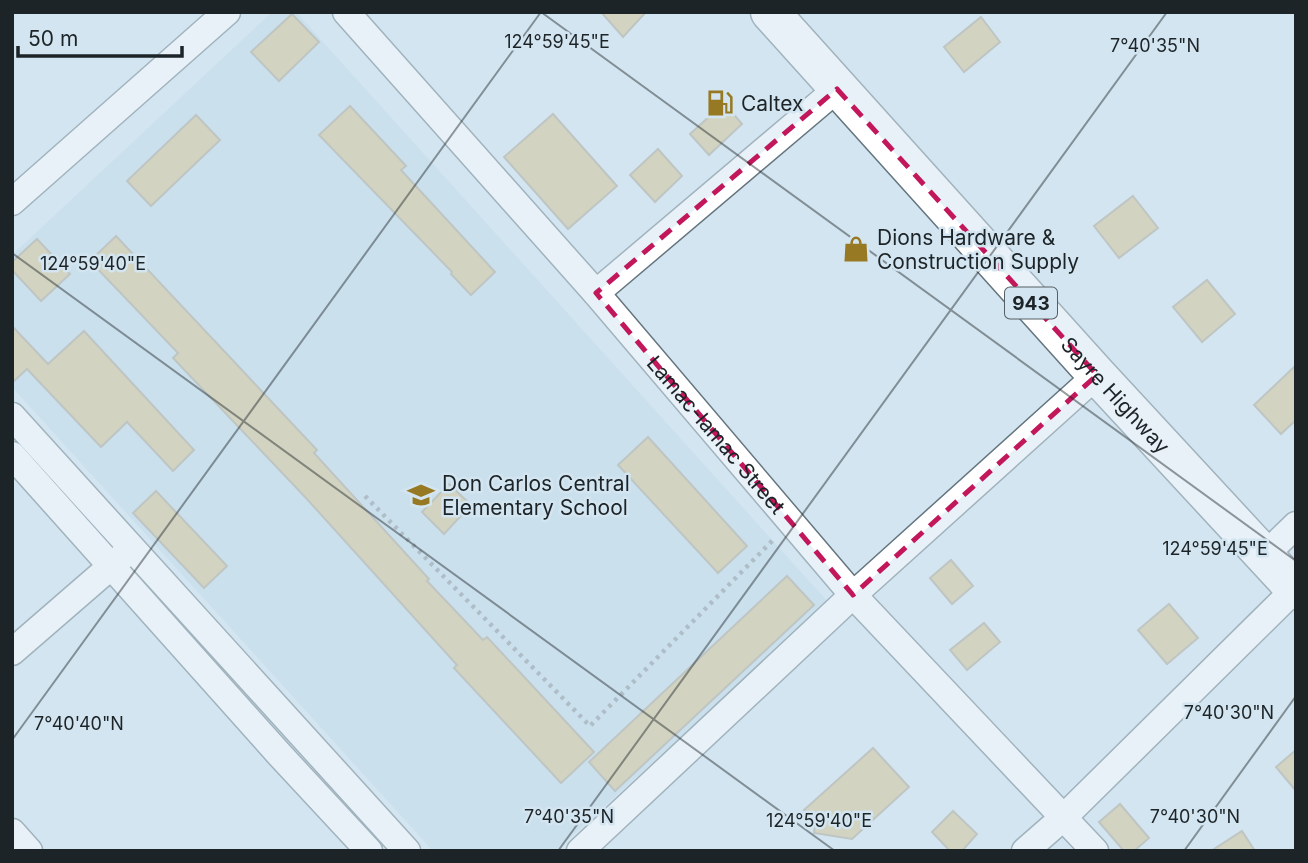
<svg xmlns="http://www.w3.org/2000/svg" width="1308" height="863" font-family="Inter,sans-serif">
<rect width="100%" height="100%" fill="#d3e5f0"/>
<!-- built -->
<polygon fill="#c0d9e8" points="272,12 296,12 829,603 555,851 433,851 12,387 12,255"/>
<!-- building -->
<g fill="#d1bd86" stroke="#a59e8d" stroke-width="2">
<polygon points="601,12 646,12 623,37"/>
<polygon points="292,14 319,42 279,81 251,52"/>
<polygon points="981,17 1000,42 964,72 944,47"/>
<polygon points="724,103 742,124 709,155 690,134"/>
<polygon points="350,106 406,166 401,170 495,272 471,295 451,274 452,272 319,135"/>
<polygon points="553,114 617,186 568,229 504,157"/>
<polygon points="196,115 220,140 151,206 127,181"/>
<polygon points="658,149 682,176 655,202 630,175"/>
<polygon points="1133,196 1158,228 1119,258 1094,226"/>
<polygon points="116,236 317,450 314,453 429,579 427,581 483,640 487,637 594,752 561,783 454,668 457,665 306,498 173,358 178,353 90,261"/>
<polygon points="37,239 70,274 41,301 12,270 12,262"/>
<polygon points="1207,280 1235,314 1202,342 1173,307"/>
<polygon points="12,326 48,364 84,331 194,450 173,471 127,422 101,447 27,369 12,383"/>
<polygon points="1296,365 1296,420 1281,434 1254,405"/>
<polygon points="648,437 747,546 718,573 618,465"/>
<polygon points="449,484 471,505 444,534 422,512"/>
<polygon points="156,491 227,566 204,588 133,513"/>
<polygon points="951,560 973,586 952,604 930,578"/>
<polygon points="787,576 814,605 615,791 589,762"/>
<polygon points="1169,604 1198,638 1167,664 1138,630"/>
<polygon points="984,623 1000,642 967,670 950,650"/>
<polygon points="873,748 909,787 852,839 814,833 816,816 804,810"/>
<polygon points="1296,750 1296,791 1276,767"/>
<polygon points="1120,804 1149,838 1134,851 1124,851 1099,822"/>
<polygon points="953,811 977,834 962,851 950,851 932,832"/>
<polygon points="1242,831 1255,851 1211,851"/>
</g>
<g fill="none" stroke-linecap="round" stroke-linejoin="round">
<!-- street casing -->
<g stroke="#64757f" stroke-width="29">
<g id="street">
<path id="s1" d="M346,12L596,293L853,595L1095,851"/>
<polyline points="12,202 227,12"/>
<polyline points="596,293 837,89"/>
<polyline points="12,416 407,851"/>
<polyline points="12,455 279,754 369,851"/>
<polyline points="1264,556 1296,525"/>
<polyline points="12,652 124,555"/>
<polyline points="12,832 29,851"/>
<polyline points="580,851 853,595 1097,375"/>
<polyline points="1025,851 1065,816 1295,589"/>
</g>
</g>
<!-- highway casing -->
<g stroke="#64757f" stroke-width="41">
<g id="highway">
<path id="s2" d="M770,12L1097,375L1296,590"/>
</g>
</g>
<!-- path -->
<polyline stroke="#808d94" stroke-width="4.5" stroke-dasharray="3.5 5" stroke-linecap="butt" points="365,496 590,726 774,539"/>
<!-- street -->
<use href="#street" stroke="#fff" stroke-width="26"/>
<!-- highway -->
<use href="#highway" stroke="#fff" stroke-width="38"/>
</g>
<!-- marked area -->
<path d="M0 0H1308V863H0ZM837,89L1097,375L853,595L596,293Z" fill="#d3e5f0" fill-opacity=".55" fill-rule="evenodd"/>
<path fill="none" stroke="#c2185b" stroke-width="5" stroke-dasharray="14 9" stroke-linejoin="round" d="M837,89L1097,375L853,595L596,293Z"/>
<!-- ticks -->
<path fill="none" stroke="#1d2428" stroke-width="2" stroke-opacity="0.45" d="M541,12L1296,561M12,253L835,851M12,740L541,12M558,851L1167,12M1184,851L1296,696"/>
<!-- icons -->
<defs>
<g id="fuel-bare" transform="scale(2.1)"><path d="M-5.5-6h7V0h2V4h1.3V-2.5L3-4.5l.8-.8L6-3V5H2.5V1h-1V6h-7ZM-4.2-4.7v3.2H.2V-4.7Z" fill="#967922" stroke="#d3e5f0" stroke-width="2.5" paint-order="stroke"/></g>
<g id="shop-bare" transform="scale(2.1)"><path d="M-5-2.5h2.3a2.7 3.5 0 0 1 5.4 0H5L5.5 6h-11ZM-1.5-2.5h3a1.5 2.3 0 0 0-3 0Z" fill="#967922" stroke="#d3e5f0" stroke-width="2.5" paint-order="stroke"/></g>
<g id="school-bare" transform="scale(2.1)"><path d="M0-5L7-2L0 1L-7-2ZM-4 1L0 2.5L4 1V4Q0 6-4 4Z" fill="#967922" stroke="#d3e5f0" stroke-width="2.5" paint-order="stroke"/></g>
</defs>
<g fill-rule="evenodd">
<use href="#fuel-bare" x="720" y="103"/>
<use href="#shop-bare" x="856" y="249"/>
<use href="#school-bare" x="421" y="495"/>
</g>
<g text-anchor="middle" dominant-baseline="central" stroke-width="5" stroke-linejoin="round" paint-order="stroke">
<!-- shield labels -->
<rect fill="#d3e5f0" stroke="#545e64" stroke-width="2" x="1005" y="287.5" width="52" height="31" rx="5"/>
<g font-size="19" font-weight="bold" fill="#1d2428">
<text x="1031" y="303">943</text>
</g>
<!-- poi labels -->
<g font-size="21" fill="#1d2428" stroke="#d3e5f0" text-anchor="start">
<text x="741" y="103">Caltex</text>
<text x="877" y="237">Dions Hardware &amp;<tspan x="877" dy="24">Construction Supply</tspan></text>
<text x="442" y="483">Don Carlos Central<tspan x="442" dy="24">Elementary School</tspan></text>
</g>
<!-- street labels -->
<g font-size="21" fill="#1d2428" stroke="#d3e5f0">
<text stroke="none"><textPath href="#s2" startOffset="516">Sayre Highway</textPath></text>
<text stroke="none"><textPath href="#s1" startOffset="562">Lamac-lamac Street</textPath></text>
</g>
</g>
<g font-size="18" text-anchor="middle" fill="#1d2428" stroke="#d3e5f0" stroke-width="5" stroke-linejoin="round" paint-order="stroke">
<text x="557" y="48">124°59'45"E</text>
<text x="1155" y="52">7°40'35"N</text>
<text x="93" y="270">124°59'40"E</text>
<text x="1215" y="555">124°59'45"E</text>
<text x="1229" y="719">7°40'30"N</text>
<text x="79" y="730">7°40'40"N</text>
<text x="569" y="823">7°40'35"N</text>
<text x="1195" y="823">7°40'30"N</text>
<text x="819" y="827">124°59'40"E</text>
</g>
<!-- border -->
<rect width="1308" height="863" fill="none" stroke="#1d2428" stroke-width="28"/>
<!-- scale -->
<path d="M18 46v10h164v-10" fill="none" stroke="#1d2428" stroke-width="3.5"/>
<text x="28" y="46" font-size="21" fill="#1d2428" stroke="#d3e5f0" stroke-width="5" paint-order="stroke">50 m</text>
</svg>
